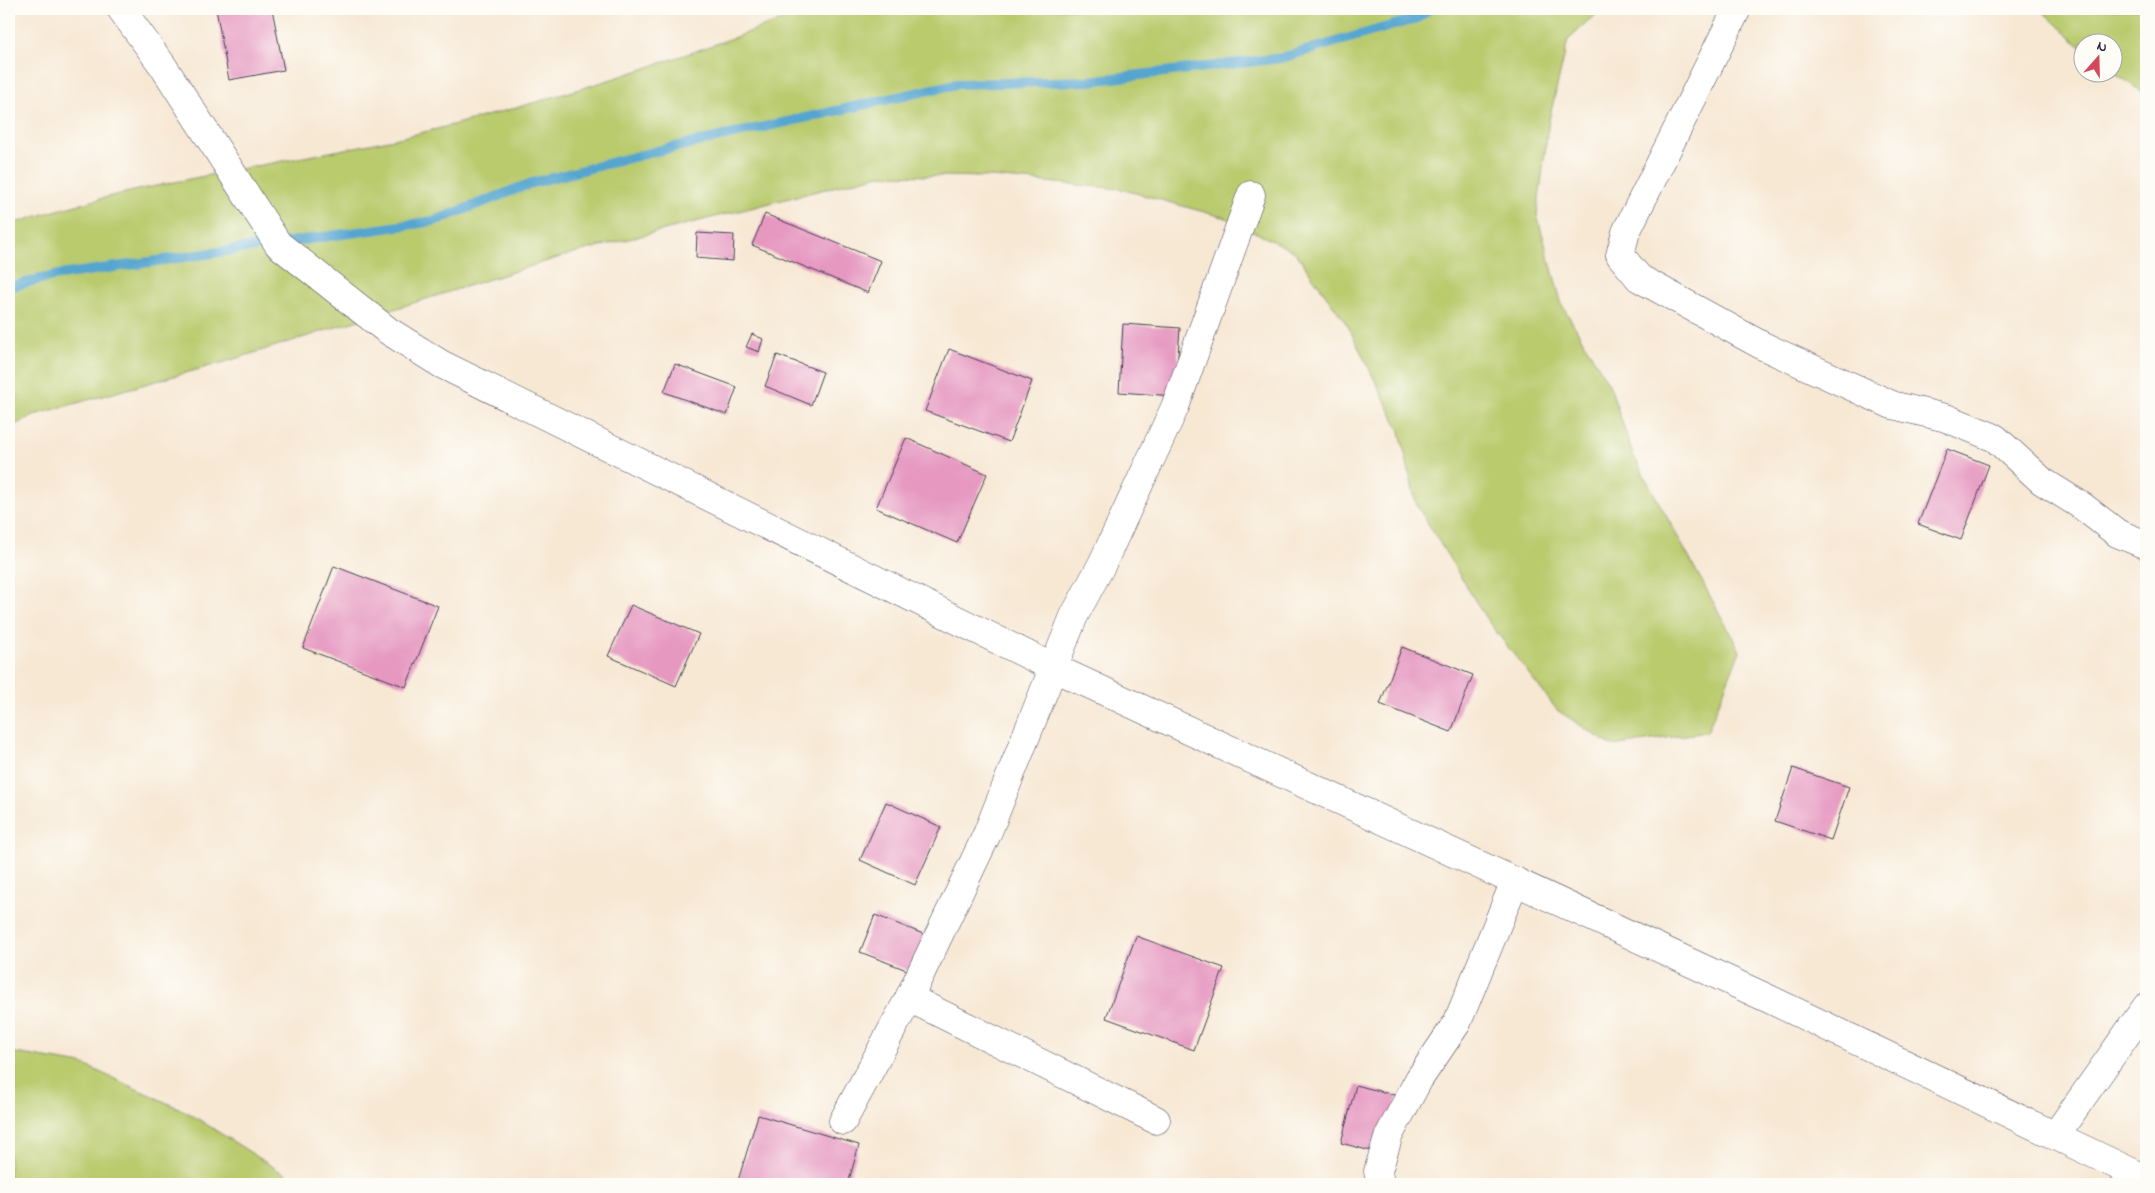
<svg xmlns="http://www.w3.org/2000/svg" width="2155" height="1193" font-family="'Indie Flower',sans-serif">
<rect width="100%" height="100%" fill="#fdfcf7"/>
<filter id="ink" filterUnits="userSpaceOnUse"><feTurbulence type="fractalNoise" baseFrequency=".02" numOctaves="2"/><feDisplacementMap in="SourceGraphic" scale="10" xChannelSelector="R" yChannelSelector="G"/><feConvolveMatrix kernelMatrix="1 2 1 2 8 2 1 2 1" color-interpolation-filters="sRGB"/></filter>
<filter id="wash" filterUnits="userSpaceOnUse"><feTurbulence type="fractalNoise" baseFrequency=".0096" numOctaves="4" result="noise"/><feDisplacementMap in="SourceGraphic" scale="20" xChannelSelector="R" yChannelSelector="G"/><feGaussianBlur stdDeviation="1.12" result="paint"/><feColorMatrix in="noise" values="0 0 0 0 0 0 0 0 0 0 0 0 0 0 0 0 0 1.4 0 .05"/><feComposite in="paint" operator="in"/></filter>
<g filter="url(#wash)">
<rect width="100%" height="100%" fill="#f7e8d4"/>
<!-- green -->
<g fill="#bacb6e" stroke="#6e7654">
<path d="M810,9H1602L1568,40L1549,120L1537,215L1562,305L1610,386L1633,455L1740,651L1707,732L1612,746L1557,710L1487,620L1416,504L1400,431L1348,326L1295,252L1226,218L1121,189L992,177L880,175L570,254L225,362L34,415L9,428V225C141,181 281,165 416,134C443,128 470,120 497,113C603,84 707,49 810,9Z"/>
<polygon points="2040,9 2146,9 2146,94 2113,72 2112,42 2082,42 2082,48"/>
<polygon points="9,1052 82,1064 187,1112 281,1172 306,1184 9,1184"/>
</g>
<g fill="none" stroke-linecap="round" stroke-linejoin="round">
<!-- stream -->
<polyline stroke="#55a5cf" stroke-width="10" points="9,287 53,276 434,221 532,183 657,151 956,84 1089,81 1281,58 1418,18 1429,9"/>
</g>
<g id="blocks">
<!-- building -->
<g fill="#e698c1">
<polygon points="216,9 272,9 284,70 229,80"/>
<polygon points="765,214 881,261 868,293 752,245"/>
<polygon points="697,233 734,235 733,261 696,258"/>
<polygon points="1123,324 1180,328 1175,396 1119,392"/>
<polygon points="752,334 763,339 759,352 746,347"/>
<polygon points="949,349 1032,381 1009,442 925,411"/>
<polygon points="777,355 823,372 811,405 765,386"/>
<polygon points="675,364 737,387 727,415 664,392"/>
<polygon points="906,438 987,474 957,543 876,508"/>
<polygon points="1947,449 1989,465 1961,540 1918,524"/>
<polygon points="334,566 438,606 406,687 303,648"/>
<polygon points="631,605 699,634 676,686 608,656"/>
<polygon points="1402,647 1473,675 1451,732 1380,704"/>
<polygon points="1793,768 1849,787 1831,840 1775,821"/>
<polygon points="886,802 941,827 915,885 860,860"/>
<polygon points="875,915 931,937 917,974 860,952"/>
<polygon points="1136,936 1224,968 1194,1050 1106,1018"/>
<polygon points="1356,1085 1398,1096 1382,1154 1341,1143"/>
<polygon points="758,1115 859,1145 848,1184 737,1184"/>
</g>
</g>
</g>
<g filter="url(#ink)">
<use href="#blocks" fill-opacity="0" stroke="#424052" stroke-width="1"/>
<g fill="none" stroke-linecap="round" stroke-linejoin="round">
<!-- minor casing -->
<g stroke="#424052" stroke-width="29">
<g id="minor">
<polyline points="121,9 163,66 278,244 387,330 441,364 1054,668 1769,999 2146,1179"/>
<polyline points="1737,9 1626,232 1620,255 1639,278 1763,346 1892,405 1946,418 1995,438 2042,481 2082,506 2117,533 2146,545"/>
<polyline points="909,998 1156,1120"/>
<polyline points="843,1121 909,998 987,834 1074,616 1102,564 1175,407 1251,195"/>
<polyline points="2055,1136 2146,1007"/>
<polyline points="1380,1184 1378,1171 1389,1135 1419,1079 1457,1023 1515,881"/>
</g>
</g>
<!-- minor -->
<use href="#minor" stroke="#fff" stroke-width="28"/>
</g>
</g>
<!-- margin -->
<rect width="2155" height="1193" fill="none" stroke="#fdfcf7" stroke-width="30"/>
<!-- north arrow -->
<g transform="translate(2098 58) rotate(20)"><circle r="24" fill="#fdfcf7" stroke="#a5a5ac"/>
<path d="M0-4L9 19L0 12L-9 19Z" fill="#d1495b"/>
<text y="-8" font-size="14" font-weight="bold" text-anchor="middle" fill="#22223b">N</text>
</g>
</svg>
